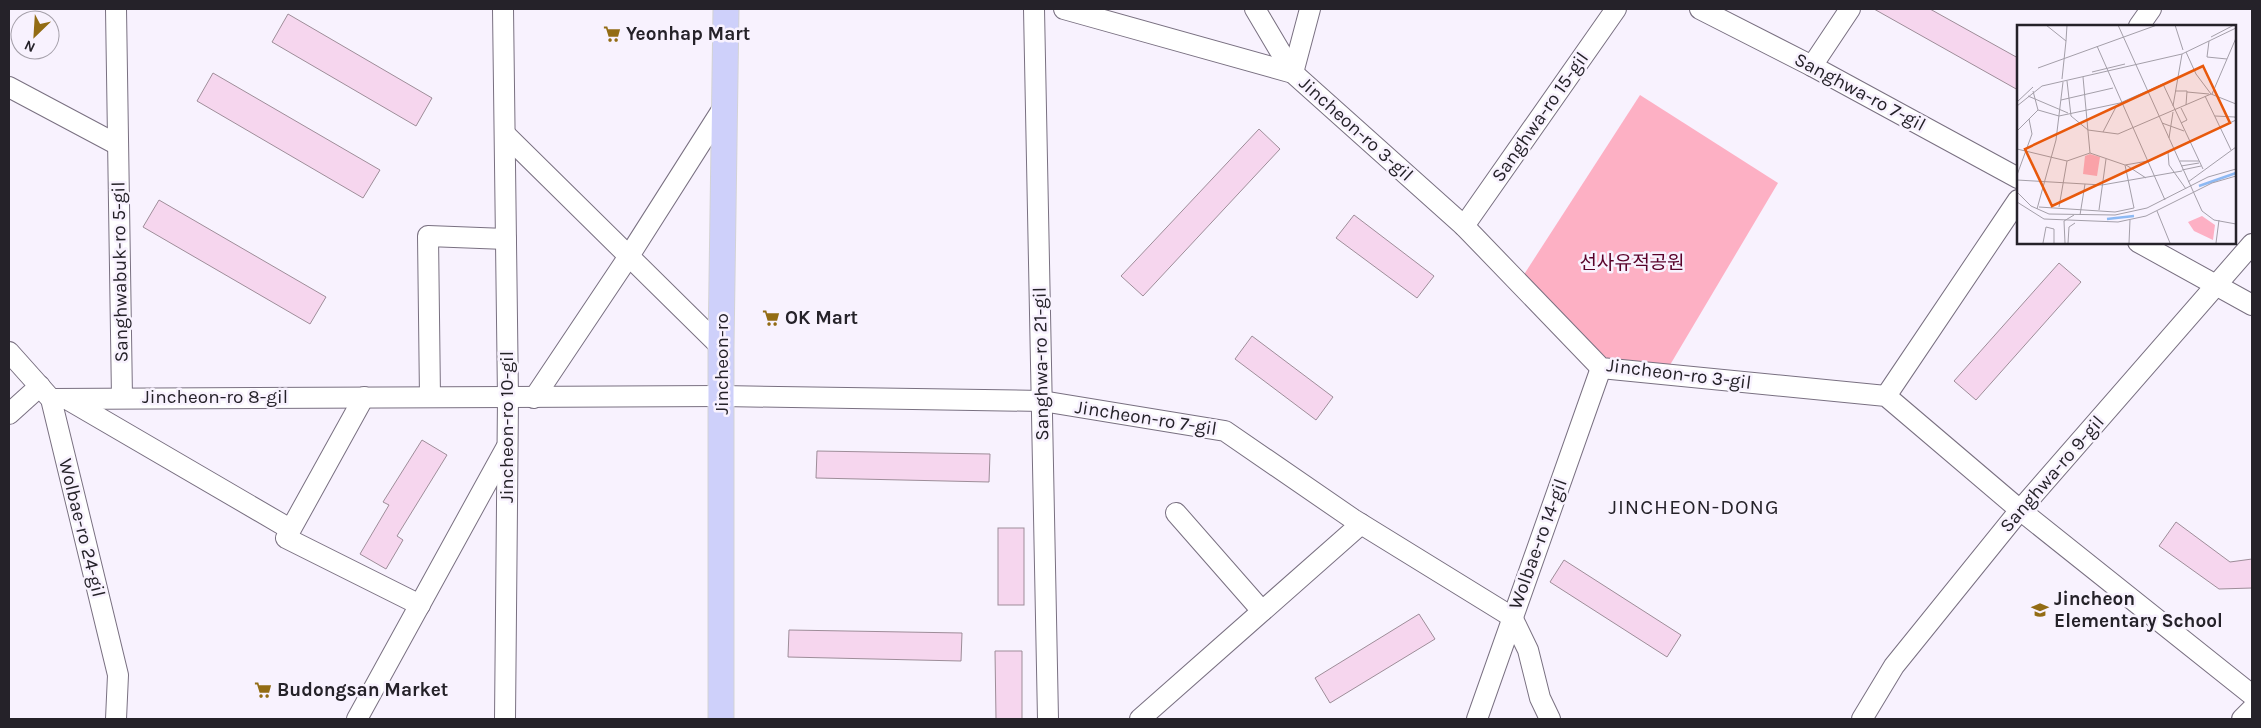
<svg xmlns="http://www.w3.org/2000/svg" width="2261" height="728" font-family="Karla,'Noto Sans KR',sans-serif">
<rect width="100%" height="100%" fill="#f8f2fe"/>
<!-- green -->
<polygon fill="#fdb0c4" points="1640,95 1778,183 1670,365 1607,358 1596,351 1523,276"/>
<!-- building -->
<g fill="#f6d6ee" stroke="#9e8d99">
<polygon points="1874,9 1930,9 2018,58 2018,90"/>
<polygon points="288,14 432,98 416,126 272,42"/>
<polygon points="213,73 380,170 363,198 197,101"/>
<polygon points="1259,129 1280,149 1143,296 1121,276"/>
<polygon points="159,200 326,297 310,324 143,227"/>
<polygon points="1354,215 1434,276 1417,298 1336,238"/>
<polygon points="2059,263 2081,282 1976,400 1954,381"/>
<polygon points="1252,336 1333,397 1316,420 1235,359"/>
<polygon points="422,440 447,455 397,536 403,540 386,569 360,554 389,505 383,502"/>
<polygon points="817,451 990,454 989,482 816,478"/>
<polygon points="2176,522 2230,562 2252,559 2252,588 2219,589 2159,546"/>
<rect x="998" y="528" width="26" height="77"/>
<polygon points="1564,560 1681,635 1667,657 1550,582"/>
<polygon points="1419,614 1435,639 1330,703 1315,678"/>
<polygon points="789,630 962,633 961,661 788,657"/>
<polygon points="995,651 1022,651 1022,719 996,719"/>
</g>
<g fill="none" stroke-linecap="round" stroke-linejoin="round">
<!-- minor casing -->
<g stroke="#797081" stroke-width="22">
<g id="minor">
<polyline points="116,9 122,398"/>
<polyline points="503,9 508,398 505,719"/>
<polyline points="1034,9 1048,719"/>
<polyline points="1064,9 1293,73 1464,226 1601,368 1886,396 2020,510 2252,695"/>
<polyline points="1255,9 1293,73"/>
<polyline points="1700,9 1812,66 2018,178"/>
<polyline points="2139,26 2151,9"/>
<polyline points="1812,66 1850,9"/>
<polyline points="1293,73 1310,9"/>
<polyline points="9,87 118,145"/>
<polyline points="505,134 721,347"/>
<polyline points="1464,226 1616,9"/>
<polyline points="2138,242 2252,305"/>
<polyline points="9,352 51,399 118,675 116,719"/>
<polyline points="1886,396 2018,200"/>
<polyline points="364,397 286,538 420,605"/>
<polyline points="430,397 428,236 506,239"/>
<polyline points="534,398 629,256 725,105"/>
<polyline points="51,399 722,396 1042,401 1225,431 1353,519 1512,617 1528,650 1540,698 1550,719"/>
<polyline points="67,399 290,529"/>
<polyline points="9,414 40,386"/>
<polyline points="1176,513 1262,611"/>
<polyline points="357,719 506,448"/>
<polyline points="1140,719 1361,524"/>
<polyline points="1477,719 1601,368"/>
<polyline points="1862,719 1894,666 2020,510 2252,244"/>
<polyline points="2242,719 2252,709"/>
</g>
</g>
<!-- major casing -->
<g stroke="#d3d3d4" stroke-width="27">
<polyline id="major" points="721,719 721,347 726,9"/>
</g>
<!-- minor -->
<use href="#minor" stroke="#fff" stroke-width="20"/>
<!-- major -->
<use href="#major" stroke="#ced0fa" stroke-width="25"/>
</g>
<!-- icons -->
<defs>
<g id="supermarket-bare" transform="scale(1.35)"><path d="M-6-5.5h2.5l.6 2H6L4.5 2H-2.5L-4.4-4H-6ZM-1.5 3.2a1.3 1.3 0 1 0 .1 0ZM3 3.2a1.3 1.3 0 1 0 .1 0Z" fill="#936c14" stroke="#f8f2fe" stroke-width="2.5" paint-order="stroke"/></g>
<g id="school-bare" transform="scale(1.35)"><path d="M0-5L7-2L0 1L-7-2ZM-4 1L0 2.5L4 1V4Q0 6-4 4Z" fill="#936c14" stroke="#f8f2fe" stroke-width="2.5" paint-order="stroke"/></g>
</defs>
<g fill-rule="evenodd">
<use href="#supermarket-bare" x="612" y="34"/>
<use href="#supermarket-bare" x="771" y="318"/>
<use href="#school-bare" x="2040" y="610"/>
<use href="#supermarket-bare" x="263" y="690"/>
</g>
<g text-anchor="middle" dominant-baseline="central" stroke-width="5" stroke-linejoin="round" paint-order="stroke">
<!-- poi labels -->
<g font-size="19" font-weight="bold" fill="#252229" stroke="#f8f2fe" text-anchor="start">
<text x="626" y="34">Yeonhap Mart</text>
<text x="785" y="318">OK Mart</text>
<text x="2054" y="599">Jincheon<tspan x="2054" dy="22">Elementary School</tspan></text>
<text x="277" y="690">Budongsan Market</text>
</g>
<!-- street labels -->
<g font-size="19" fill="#252229" stroke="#f8f2fe">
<text transform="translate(1860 92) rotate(28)">Sanghwa-ro 7-gil</text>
<text transform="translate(1540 117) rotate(-55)">Sanghwa-ro 15-gil</text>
<text transform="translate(1356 129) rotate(42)">Jincheon-ro 3-gil</text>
<text transform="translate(120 272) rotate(-91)">Sanghwabuk-ro 5-gil</text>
<text transform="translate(722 364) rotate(-90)">Jincheon-ro</text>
<text transform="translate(1041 364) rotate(-91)">Sanghwa-ro 21-gil</text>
<text transform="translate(1679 374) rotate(7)">Jincheon-ro 3-gil</text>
<text x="215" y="397">Jincheon-ro 8-gil</text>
<text transform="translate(1146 418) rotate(9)">Jincheon-ro 7-gil</text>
<text transform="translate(507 427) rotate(-90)">Jincheon-ro 10-gil</text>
<text transform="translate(2052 474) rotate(-49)">Sanghwa-ro 9-gil</text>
<text transform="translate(82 528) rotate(76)">Wolbae-ro 24-gil</text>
<text transform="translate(1538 544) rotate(-70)">Wolbae-ro 14-gil</text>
</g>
<!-- park labels -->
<g font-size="19" fill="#580129" stroke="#f8f2fe">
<text x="1632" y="263">선사유적공원</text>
</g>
<!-- quarter labels -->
<g font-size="21" letter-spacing="1" fill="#252229" stroke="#f8f2fe">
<text x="1694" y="507">JINCHEON-DONG</text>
</g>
</g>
<!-- overview -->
<g transform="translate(2017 25)">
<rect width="219" height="219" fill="#f8f2fe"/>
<path d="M73,129L83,132L80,151L66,149L68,131ZM185,191L198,200L196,215L177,206L171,197Z" fill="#fdb0c4"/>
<path fill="none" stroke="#8db9f3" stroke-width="2.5" d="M182,161L219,148M90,194L117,191"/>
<path fill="none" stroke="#a49fa9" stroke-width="1" d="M29,0L49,16L45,54M101,0L185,186L197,195L219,199M158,0L166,25M194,12L217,0M49,16L50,0M192,16L190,32L210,34M80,21L148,175M169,27L179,49L194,69L219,79M21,43L140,0M75,47L108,39M66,52L73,128M50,56L54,91L71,105L101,109L194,69M16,66L21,85M158,66H170L169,80M170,67L192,69M195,69L219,13M11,71L51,88M188,71L214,125M44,75L96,63M0,77L16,62M0,81L25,61L165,29L219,3M156,81L165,29M21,85L42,91L103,78L146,59L186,144M198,91L218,92L219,95M145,98L167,106M164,98L170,95L164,83M0,106L21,85M86,107L100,80M152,113L156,87M0,124L50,136L73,128L108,140L131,136L219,95M151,127L152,140L169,164M163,136H182M108,140L117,183M109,140L129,153M164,141L182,138M165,145L184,141M0,150L15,109L12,94M0,155L85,160L165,146M171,157L219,122M0,167L14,181L32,189L98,190L130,183L191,152L219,144M0,177L27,194L101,197L129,191L195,158L219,151M22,182L98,187L117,183M42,182L50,136M20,184L39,115L46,57M82,185L89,134M140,186L153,218M63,190L68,159M26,218L29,202L37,204V218M48,218L47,196L57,190M51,218L52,202L58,198M112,218L113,195M199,218L202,195"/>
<path fill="#e8590c" fill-opacity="0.15" stroke="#e8590c" stroke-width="2.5" d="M186,41L213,98L35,181L8,124Z"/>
<rect width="219" height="219" fill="none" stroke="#252229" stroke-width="2.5"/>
</g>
<!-- border -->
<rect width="2261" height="728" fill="none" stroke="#252229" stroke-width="20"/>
<!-- north arrow -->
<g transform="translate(35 35) rotate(205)"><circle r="24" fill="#f8f2fe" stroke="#a49fa9"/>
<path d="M0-4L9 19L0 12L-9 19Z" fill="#936c14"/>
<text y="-8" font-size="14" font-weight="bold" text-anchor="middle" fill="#252229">N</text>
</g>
</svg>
